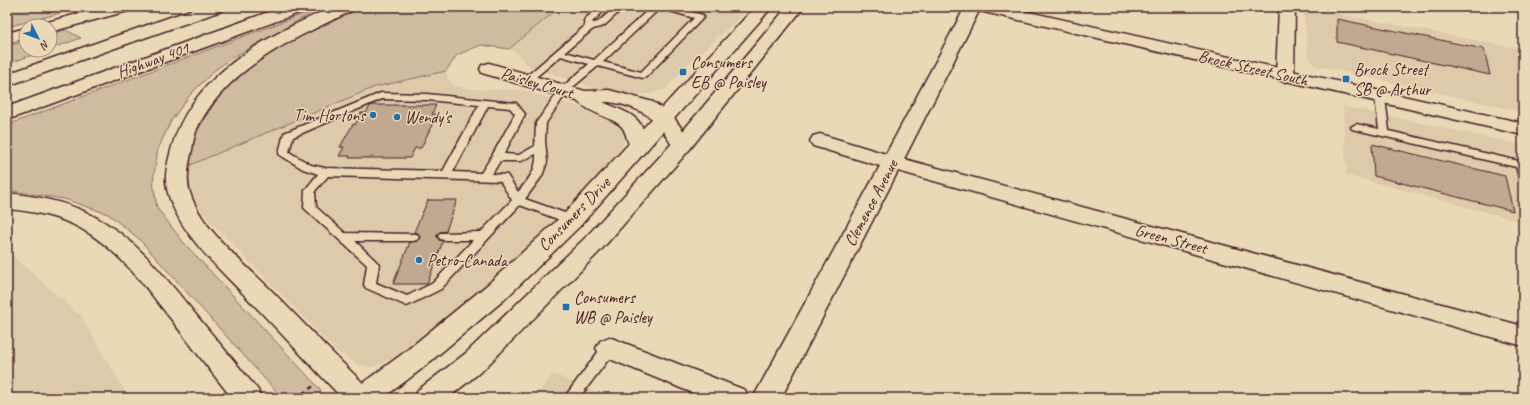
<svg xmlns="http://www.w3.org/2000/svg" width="1530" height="405" font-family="Caveat,sans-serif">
<rect width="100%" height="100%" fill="#ead9b6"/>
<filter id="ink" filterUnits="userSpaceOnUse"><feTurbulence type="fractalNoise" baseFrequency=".025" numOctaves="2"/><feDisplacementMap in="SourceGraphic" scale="8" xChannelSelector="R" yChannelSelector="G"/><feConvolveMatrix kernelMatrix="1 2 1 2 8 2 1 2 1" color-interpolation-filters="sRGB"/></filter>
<g filter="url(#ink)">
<!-- built -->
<g fill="#ddcaab">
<polygon points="560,7 751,7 691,62 666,89 648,94 630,96 595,88 534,69 526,64 518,54 509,49"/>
<polygon points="1303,7 1523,49 1523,112 1314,65 1308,55"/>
<polygon points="446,71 448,78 453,85 473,89 523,90 608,116 618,122 624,131 625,139 622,147 578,200 487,287 420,343 383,364 369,367 357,364 335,350 202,213 190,193 183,168 375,87"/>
<polygon points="1343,106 1523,145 1523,222 1346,175"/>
<polygon points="7,251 81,316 129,398 7,398"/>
<polygon points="553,374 609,398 534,398"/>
</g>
<!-- green -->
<g fill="#cfbba0" stroke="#8c6d66">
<polygon points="7,7 84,7 7,27"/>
<polygon points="322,7 230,59 214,71 190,95 171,121 158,149 153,181 157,208 184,243 320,389 322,398 282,398 138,238 108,214 64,199 7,190 7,125"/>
<polygon points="361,7 560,7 509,49 481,45 457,55 446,71 375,87 183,168 198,129 225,86 268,53"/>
<polygon points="66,30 81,38 50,49 50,34"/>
<polygon points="26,41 26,50 47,50 7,64 7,46"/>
</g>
<!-- building -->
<g fill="#c0a891" stroke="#4a1f2b">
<polygon points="1337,19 1484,49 1490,75 1337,42"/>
<polygon points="373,105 436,105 432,114 437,114 421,148 415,148 410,158 349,158 350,156 339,156 344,147 340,147 353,124 355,125 361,113 366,113 370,106"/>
<polygon points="1372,144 1505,176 1513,211 1374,176"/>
<polygon points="428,200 457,200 446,231 440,232 437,235 439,240 443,241 427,284 393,284 410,242 417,241 420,238 418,233 414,232"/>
</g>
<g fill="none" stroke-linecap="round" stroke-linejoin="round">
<!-- service casing -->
<g stroke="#4a1f2b" stroke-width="3">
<g id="service">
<path d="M599,7H608L592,22L593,23L598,22L613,9L612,7H620L621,10L604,26L593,29L565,52L594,60L651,7H673L703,15L704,17L646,77L643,78L598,66L567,92L546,123L545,140L547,162L542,176L525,199L576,217L578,220L576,223H568L520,205L441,289L407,306L366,288L364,285L367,265L304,208L305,190L318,174L303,169L280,155L279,153L284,133L381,93L427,94L516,103L525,114L504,154L519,155L535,146L536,123L561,88L589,64L561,56L530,82H524L522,80L585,26L584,21L585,19ZM660,8L694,18L641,72L603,62ZM382,99L427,100L479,105L443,171L325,168L311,165L289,152L293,137ZM488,106L510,108L515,114L492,156L481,173L453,172ZM536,154C537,170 528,180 518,192L507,175L492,174L500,161H521ZM328,176L500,181L512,200L481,232L440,233L438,236L440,239L444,240H473L433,283L407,296L376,283L379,264L355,241H413L417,240L419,237L417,234L345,233L316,207L315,191Z"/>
<polygon points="1380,94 1385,97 1389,131 1523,162 1523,178 1519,177 1516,167 1352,129 1351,127 1356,124 1379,129 1375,97"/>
<polygon points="609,343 614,344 615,348 614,352 579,398 564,398 604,344"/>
</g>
</g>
<!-- minor casing -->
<g stroke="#4a1f2b" stroke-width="3">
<g id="minor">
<polygon points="965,7 981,7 904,159 1523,326 1523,346 898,171 781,398 753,398 880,166 813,146 810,141 813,136 820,134 886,154"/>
<polygon points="1279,7 1295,7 1294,76 1292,80 1285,82 1278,80 1276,76"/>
<path d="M489,63L585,91L609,90L653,102L671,114L693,144L690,149C685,150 680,152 675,148C668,142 664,130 657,123C646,111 619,101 603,102C615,108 633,112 641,125C645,131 646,139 649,146L646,151L639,153L632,151C627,144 627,133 622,127C614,118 589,113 577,101L482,73L480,69L482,65Z"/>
<polygon points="609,337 745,390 749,398 705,398 600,355 596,348 600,341"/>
</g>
</g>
<!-- secondary casing -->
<g stroke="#4a1f2b" stroke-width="3">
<g id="secondary">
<polygon points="755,7 772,7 580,226 505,299 419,371 383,398 349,398 353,390 401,355 487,285 564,214"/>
<polygon points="787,7 804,7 690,149 601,250 484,369 448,398 414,398 418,390 466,353 585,238 676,139"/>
</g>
</g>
<!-- primary casing -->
<g stroke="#4a1f2b" stroke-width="3">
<polygon id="primary" points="976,7 1006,7 1523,123 1523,135 984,12 978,11"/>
</g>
<!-- motorway casing -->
<g stroke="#4a1f2b" stroke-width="3">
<g id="motorway">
<polygon points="103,7 130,7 128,11 50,32 50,26 42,26 44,23"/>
<polygon points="199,7 223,7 221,11 7,86 7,74"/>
<polygon points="282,7 306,7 304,11 7,120 7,107"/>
<path d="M332,7H354L352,11C294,38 226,68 197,129C194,136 193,143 192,150C189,162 186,177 189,189C199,228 244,263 272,291C304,324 336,357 370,390L374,398H342C312,367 283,335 253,304C223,272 177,233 167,189C164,176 168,162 171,150C191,74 266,37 332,7Z"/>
<polygon points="26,28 26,38 7,43 7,33"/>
<path d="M7,193C37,196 70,202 97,218C136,239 164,276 192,310C214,337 236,363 258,390L262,398H232C212,373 193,348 174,323C147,289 120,250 80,228C58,216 32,211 7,209Z"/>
</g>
</g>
<!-- path -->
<polyline stroke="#4a1f2b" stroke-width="2.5" stroke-dasharray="4.5 3.5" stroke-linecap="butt" points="296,398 315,385"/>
<!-- service -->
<use href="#service" fill="#ead9b6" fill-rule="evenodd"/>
<!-- minor -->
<use href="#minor" fill="#ead9b6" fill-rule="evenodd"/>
<!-- secondary -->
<use href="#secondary" fill="#ead9b6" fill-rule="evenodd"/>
<!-- primary -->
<use href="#primary" fill="#ead9b6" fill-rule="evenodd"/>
<!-- motorway -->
<use href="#motorway" fill="#ead9b6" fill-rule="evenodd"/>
</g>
</g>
<!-- markers -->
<g fill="#1f6fb2" stroke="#ead9b6" stroke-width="1.5">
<rect x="679" y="68" width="8" height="8" rx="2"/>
<rect x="1342" y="75" width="8" height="8" rx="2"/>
<circle cx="373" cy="115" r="4"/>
<circle cx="397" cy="117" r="4"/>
<circle cx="419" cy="260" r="4"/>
<rect x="562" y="303" width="8" height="8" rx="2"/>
</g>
<g text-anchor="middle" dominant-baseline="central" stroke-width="3" stroke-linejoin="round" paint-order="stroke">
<!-- street labels -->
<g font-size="17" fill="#4a1f2b" stroke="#ead9b6">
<text transform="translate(153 60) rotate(-20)">Highway 401</text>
<text transform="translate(1253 68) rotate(13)">Brock Street South</text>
<text transform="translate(537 83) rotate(16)">Paisley Court</text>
<text transform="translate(871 203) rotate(-62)">Clemence Avenue</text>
<text transform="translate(574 214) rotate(-46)">Consumers Drive</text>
<text transform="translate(1171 239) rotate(15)">Green Street</text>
</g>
<!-- poi labels -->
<g font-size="17" fill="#4a1f2b" stroke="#ead9b6" text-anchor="start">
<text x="691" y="62">Consumers<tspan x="691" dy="20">EB @ Paisley</tspan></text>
<text x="1354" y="69">Brock Street<tspan x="1354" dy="20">SB @ Arthur</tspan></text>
<text x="365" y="115" text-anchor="end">Tim Hortons</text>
<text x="405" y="117">Wendy's</text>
<text x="427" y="260">Petro-Canada</text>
<text x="574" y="297">Consumers<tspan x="574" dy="20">WB @ Paisley</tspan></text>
</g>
</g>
<!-- margin -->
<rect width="1530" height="405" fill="none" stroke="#ead9b6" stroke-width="24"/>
<rect x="12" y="12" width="1506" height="381" fill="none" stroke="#4a1f2b" stroke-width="1.5" filter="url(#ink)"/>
<!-- north arrow -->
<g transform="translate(38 38) rotate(132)"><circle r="19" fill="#ead9b6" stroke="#aa8f7e"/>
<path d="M0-3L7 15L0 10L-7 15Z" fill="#1f6fb2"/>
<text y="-6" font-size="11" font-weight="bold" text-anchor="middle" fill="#4a1f2b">N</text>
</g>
</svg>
